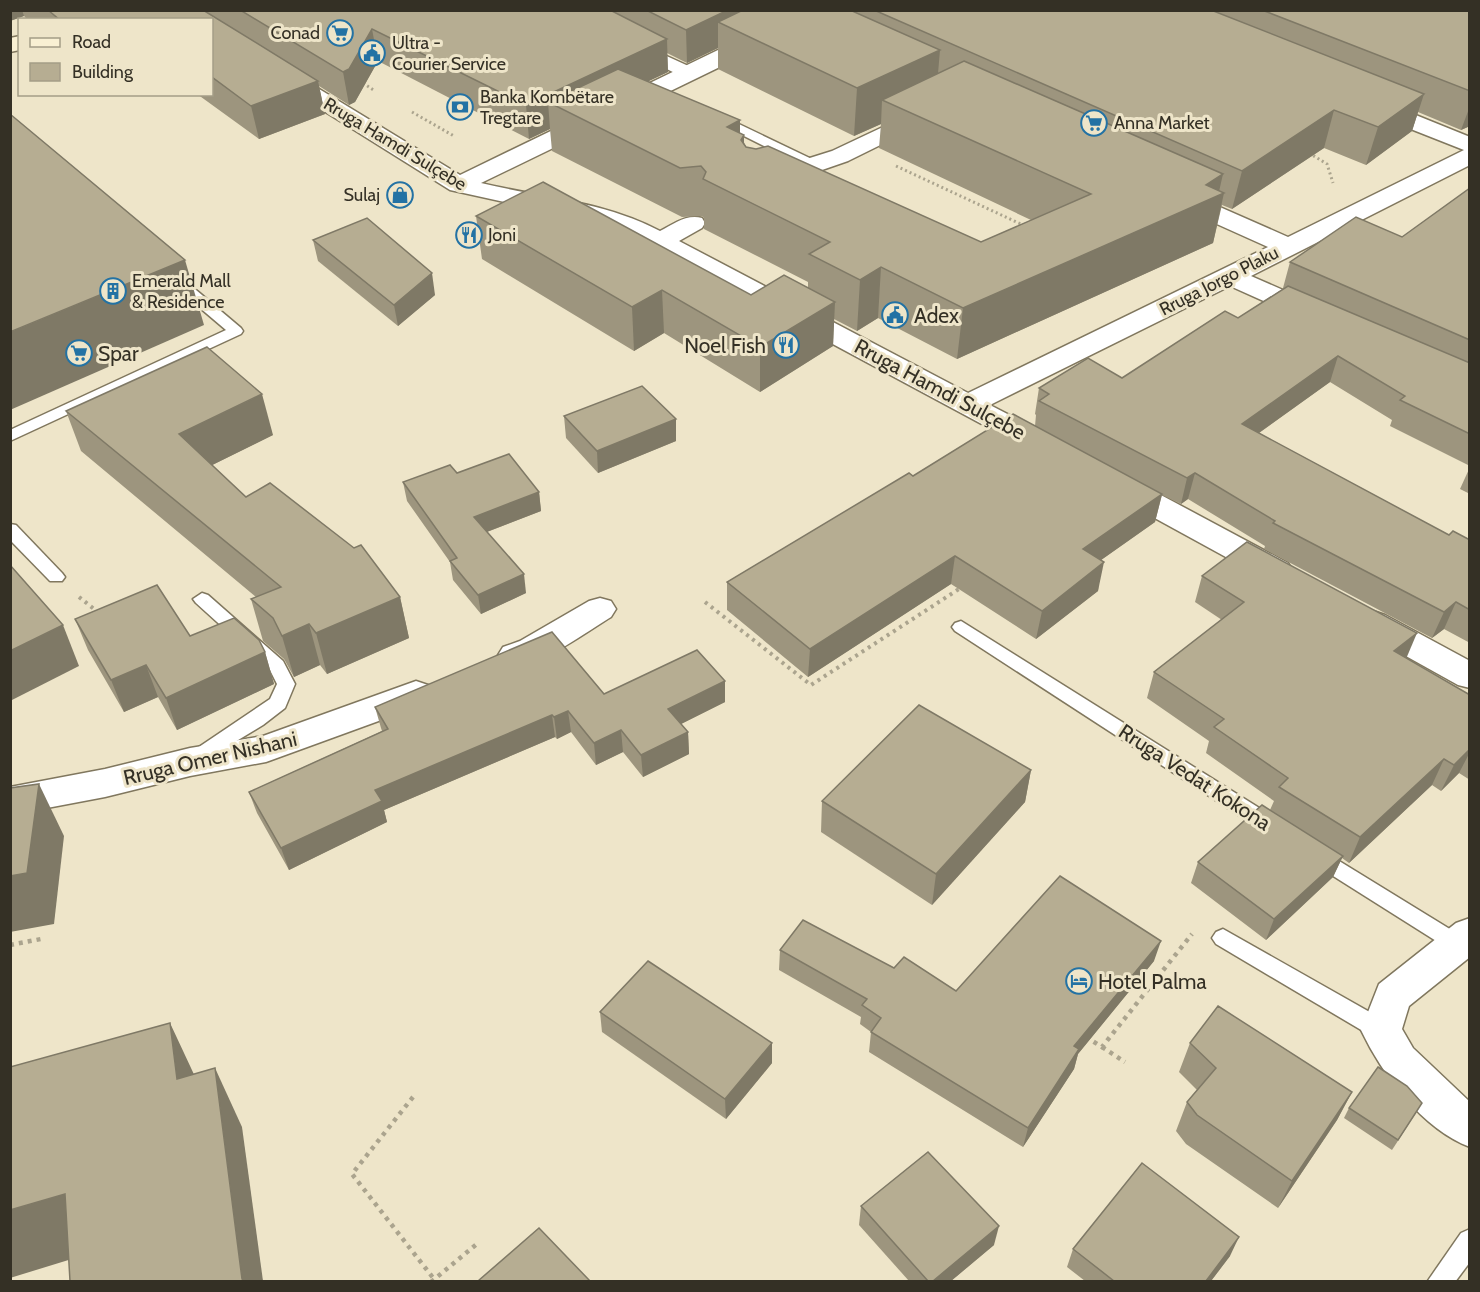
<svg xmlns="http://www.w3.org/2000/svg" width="1480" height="1292" font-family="Cabin,sans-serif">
<rect width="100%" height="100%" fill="#eee5c9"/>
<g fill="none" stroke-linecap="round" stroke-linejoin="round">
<!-- service casing -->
<g stroke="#80775e" stroke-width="3">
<g id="service">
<polygon points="720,115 818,162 819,165 813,169 808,168 716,122 716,116"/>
<polygon points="178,278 183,279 241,328 243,331 241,334 10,441 10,430 226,330 173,285 171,282"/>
<polygon points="10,524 16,525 62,573 65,577 62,581 50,581 10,540"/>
<polygon points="202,593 208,595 283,661 295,684 285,708 263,725 200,763 193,761 190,756 193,751 270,699 277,684 270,670 196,603 193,599"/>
<polygon points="961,621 1280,821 1283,827 1280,833 1273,835 1266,833 955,631 952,627 955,623"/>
<polygon points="1318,848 1466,939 1470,945 1466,951 1459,954 1452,951 1311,862 1308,856 1311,850"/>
<polygon points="1223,929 1389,1023 1392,1030 1389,1037 1381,1040 1373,1037 1216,944 1212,938 1216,932"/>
<polygon points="1470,1229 1470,1262 1455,1282 1427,1282 1461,1233"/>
</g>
</g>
<!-- pedestrian casing -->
<g stroke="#80775e" stroke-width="3">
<polygon id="pedestrian" points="636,42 695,69 698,73 695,77 683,77 630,51 627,47 630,43"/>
</g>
<!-- minor casing -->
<g stroke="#80775e" stroke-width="3">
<g id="minor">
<path d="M212,26L219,28L460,175L749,35H765L768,40L765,45L481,183C543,198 603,201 660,231C674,224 686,214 702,218L705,223L702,228L679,241L968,393L1268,247L1170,203L1167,198L1170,193L1179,191L1188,193L1288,237L1464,150L1365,111L1362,106L1365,101H1381L1470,137V165L1251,276L1324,308L1328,314L1324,320L1315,322L1306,320L1230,286L990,405L1050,436L1055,443L1050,450L1040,452L1030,450L613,226L450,190L212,41Z"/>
<polygon points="921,109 929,111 932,116 929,121 848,161 770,188 762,186 758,181 762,176 778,168 832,151"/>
<polygon points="1120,476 1131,479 1288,563 1293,571 1288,579 1277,582 1266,579 1109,493 1105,486 1109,479"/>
<path d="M600,598L611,601L616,609L611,617C584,633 534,673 503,663L498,655L503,647L520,641L589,601Z"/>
<polygon points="1373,611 1385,615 1470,661 1470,688 1458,685 1361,631 1357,623 1361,615"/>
<polygon points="416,681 428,685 433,694 428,703 266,762 190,776 105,797 10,815 10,787 105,769 190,748 263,736"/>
<path d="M1470,918V957L1409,1006L1402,1029L1413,1048L1470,1102V1147C1422,1129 1382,1074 1361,1030L1379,984L1456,923Z"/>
</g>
</g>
<!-- secondary casing -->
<g stroke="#80775e" stroke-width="3">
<polygon id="secondary" points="20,36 20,50 10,52 10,38"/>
</g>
<!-- path-far2 -->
<g stroke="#aba48e" stroke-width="3" stroke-dasharray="2 3" stroke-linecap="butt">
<polyline points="363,83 375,91"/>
<polyline points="412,112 454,136"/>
<polyline points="1309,153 1327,164 1333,183"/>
<polyline points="896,166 1025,226"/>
</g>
<!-- path-far1 -->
<g stroke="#aba48e" stroke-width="4" stroke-dasharray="3 4.5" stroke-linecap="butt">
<polyline points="79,597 99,613"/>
<polyline points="705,602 811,685 962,587"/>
</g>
<!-- path -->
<g stroke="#aba48e" stroke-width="4.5" stroke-dasharray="4 5" stroke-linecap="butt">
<polyline points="10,945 41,939"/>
<polyline points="1086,1037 1102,1047 1192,934"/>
<polyline points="1102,1047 1125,1062"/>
<polyline points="413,1097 352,1174 434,1279"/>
<polyline points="431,1282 478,1243"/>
</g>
<!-- service -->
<use href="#service" fill="#fff" fill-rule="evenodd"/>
<!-- pedestrian -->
<use href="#pedestrian" fill="#fff" fill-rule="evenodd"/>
<!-- minor -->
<use href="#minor" fill="#fff" fill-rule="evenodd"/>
<!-- secondary -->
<use href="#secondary" fill="#f9f0d3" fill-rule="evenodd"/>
</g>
<!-- wall -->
<g fill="#9d957e" fill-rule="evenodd">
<path d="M10,10H1470V126L1461,130L1418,112L1412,131L1366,165L1324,148L1232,209L1222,205L1213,243L957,359L878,318L857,331L834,319L833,346L760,392L664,333L634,351L482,259L476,216L751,295L808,288V282L704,229V218L702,216L682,217L552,151L550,129L529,139L378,61L355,102L349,105L319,86L325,114L259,139L197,94H212V20H28L24,16L10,21ZM718,48V69L854,136L881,124L879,148L1031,220L981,242L746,147L740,133L648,81L668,72L667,53L687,63Z"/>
<polygon points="1470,188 1470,466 1390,426 1392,420 1330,382 1259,433 1449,535 1470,540 1470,643 1444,629 1432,638 1264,549 1265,546 1188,499 1181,504 1162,495 1155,522 1101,560 1098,591 1036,639 951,584 808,677 727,610 727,582 913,476 1035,426 1036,415 1035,414 1039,388 1122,378 1238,318 1284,288 1283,288 1290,262 1402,237"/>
<polygon points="313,240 435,295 398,326 318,261"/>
<polygon points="66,411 273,435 212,465 246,497 400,597 409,638 327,674 320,665 294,677 284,659 263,641 251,599 256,597 81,451"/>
<polygon points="564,416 676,419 676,441 598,473 566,438"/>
<polygon points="1470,467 1470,494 1460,489"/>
<polygon points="457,473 539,492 541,511 487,532 526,593 481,614 453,580 450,562 407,501 403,482"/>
<polygon points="1202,576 1406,658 1470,695 1470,780 1459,773 1441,791 1432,785 1349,863 1342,858 1333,877 1266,940 1191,883 1198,862 1270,810 1274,801 1206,753 1209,741 1147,698 1154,672 1222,620 1195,602"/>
<polygon points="75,619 190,636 265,652 274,684 177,730 158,697 124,712 88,650"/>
<polygon points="604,694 725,702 681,724 688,732 689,754 643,777 623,752 596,765 571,732 557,739 555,737 384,810 387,822 289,870 257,813 249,792 382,731 381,728 375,707"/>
<polygon points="1031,770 1025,802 932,905 821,832 822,801"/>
<polygon points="780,950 894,968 956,991 1154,961 1078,1054 1074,1069 1023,1147 869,1052 871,1032 860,1024 861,1017 779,970"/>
<polygon points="600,1012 772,1043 772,1063 726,1119 602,1032"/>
<polygon points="1190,1043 1352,1092 1337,1120 1278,1208 1186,1144 1176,1131 1187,1102 1197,1090 1179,1072"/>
<polygon points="1349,1108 1416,1113 1392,1150 1344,1118"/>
<polygon points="861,1206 994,1245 951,1281 909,1281 859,1225"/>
<polygon points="1073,1249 1230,1256 1211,1281 1085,1281 1067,1267"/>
</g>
<!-- shaded-wall -->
<g fill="#7f7966">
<polygon points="10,10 22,10 24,16 10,21"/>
<polygon points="728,10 772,10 718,22 718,48 687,63 686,30"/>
<polygon points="372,29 378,61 355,102 349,105 343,72"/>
<polygon points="667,39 668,72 576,116 548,102 550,129 529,139 526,105"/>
<polygon points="940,50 936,97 882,100 881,124 854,136 857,88"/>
<polygon points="318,81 325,114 259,139 251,106"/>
<polygon points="1424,94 1412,131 1366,165 1378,127"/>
<polygon points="1470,106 1470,126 1461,130"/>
<polygon points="1334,110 1324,148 1232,209 1242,171"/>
<polygon points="740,120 740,168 727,127"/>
<polygon points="744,135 744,184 741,140"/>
<polygon points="1223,174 1218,196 1224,193 1213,243 957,359 963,308 1206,185"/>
<polygon points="185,260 204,325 10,410 10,332"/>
<polygon points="881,267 878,318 857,331 860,280"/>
<polygon points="432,273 435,295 398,326 394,305"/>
<polygon points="662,290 664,333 634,351 632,307"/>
<polygon points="835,302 833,346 760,392 760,347"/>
<polygon points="1338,356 1330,382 1235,450 1242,424"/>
<polygon points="262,394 273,435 192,475 179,434"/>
<polygon points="676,419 676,441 598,473 597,451"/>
<polygon points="1195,473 1188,499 1181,504 1187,478"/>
<polygon points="539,492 541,511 476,536 474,517"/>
<polygon points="1162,494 1155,522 1077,577 1083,549"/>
<polygon points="955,556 951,584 808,677 810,649"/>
<polygon points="1104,562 1098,591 1036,639 1042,611"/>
<polygon points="524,574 526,593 481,614 478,595"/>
<polygon points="400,597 409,638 327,674 316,633"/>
<polygon points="1456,602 1444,629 1432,638 1444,612"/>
<polygon points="309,624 320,665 294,677 282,636"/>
<polygon points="63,625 79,666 10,701 10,651"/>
<polygon points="1417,633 1406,659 1394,651"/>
<polygon points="265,652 274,684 177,730 166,698"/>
<polygon points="146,665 158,697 124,712 111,680"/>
<polygon points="725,681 725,702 669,730 668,709"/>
<polygon points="568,711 571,732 557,739 554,717"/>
<polygon points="552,715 555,737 384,810 387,822 289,870 281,848 375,790"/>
<polygon points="621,730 623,752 596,765 594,743"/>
<polygon points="688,732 689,754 643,777 641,755"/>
<polygon points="1470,749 1470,752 1459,773 1441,791 1454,765"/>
<polygon points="1444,759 1432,785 1349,863 1360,837"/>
<polygon points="1031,770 1025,802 932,905 936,874"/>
<polygon points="39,784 64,836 54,924 10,932 10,876"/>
<polygon points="1343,856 1333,877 1266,940 1274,919"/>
<polygon points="1161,941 1154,961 1078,1054 1074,1069 1023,1147 1028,1128 1074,1046"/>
<polygon points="170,1023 198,1083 177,1079"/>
<polygon points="772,1043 772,1063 726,1119 725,1099"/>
<polygon points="215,1068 242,1127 263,1281 244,1281 242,1279"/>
<polygon points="1352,1092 1337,1120 1278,1208 1292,1181"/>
<polygon points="65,1194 101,1250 10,1278 10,1210"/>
<polygon points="999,1226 994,1245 951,1281 933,1281"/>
<polygon points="1239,1237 1230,1256 1211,1281 1206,1281"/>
</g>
<!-- building -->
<g fill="#b6ad92" stroke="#7f7966" stroke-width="1.5">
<polygon points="48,10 203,10 318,81 251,106 212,77 212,20 60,20"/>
<polygon points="240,10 610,10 667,39 526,105 372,29 349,69 343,72"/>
<polygon points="646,10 728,10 686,30"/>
<polygon points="743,10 850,10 940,50 857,88 718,22"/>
<polygon points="874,10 1211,10 1424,94 1378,127 1334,110 1242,171"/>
<polygon points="1262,10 1470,10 1470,91"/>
<polygon points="964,61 1223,174 1206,185 1224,193 963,308 881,267 860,280 809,254 830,242 703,179 706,172 701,166 680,168 548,102 618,69 740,120 727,127 744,135 741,140 746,147 756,149 768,146 981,242 1091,194 882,100"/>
<polygon points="10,114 185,260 10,332"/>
<polygon points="543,182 751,295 784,275 835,302 760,347 662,290 632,307 476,216"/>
<polygon points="1470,188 1470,340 1290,262 1356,217 1402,237"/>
<polygon points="367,218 432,273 394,305 313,240"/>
<polygon points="1288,286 1470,363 1470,434 1400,400 1405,396 1338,356 1242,424 1449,535 1453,531 1470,540 1470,610 1456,602 1444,612 1273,523 1275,521 1195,473 1187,478 1039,401 1049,394 1039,388 1088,358 1122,378 1225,311 1238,318"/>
<polygon points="207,347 262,394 179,434 246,497 270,483 354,548 361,545 400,597 316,633 309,624 282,636 273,618 251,599 281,587 66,411"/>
<polygon points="642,386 676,419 597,451 564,416"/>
<polygon points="1013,414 1162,494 1083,549 1104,562 1042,611 955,556 810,649 727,582 909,473 913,476"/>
<polygon points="509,454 539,492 474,517 524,574 478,595 450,561 457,558 403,482 450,465 457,473"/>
<polygon points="1247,542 1417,633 1394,651 1470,695 1470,749 1454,765 1444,759 1360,837 1279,787 1288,778 1214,727 1224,719 1154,672 1244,602 1202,576"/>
<polygon points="10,565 63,625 10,651"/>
<polygon points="157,585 190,636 234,618 259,640 265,652 166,698 146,665 111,680 75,619"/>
<polygon points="552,632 604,694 697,650 725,681 668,709 688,732 641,755 621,730 594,743 568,711 554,717 552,715 375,790 382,801 281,848 249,792 388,729 375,707"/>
<polygon points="919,705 1031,770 936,874 822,801"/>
<polygon points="39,784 27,873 10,876 10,788"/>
<polygon points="1262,805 1343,856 1274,919 1198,862"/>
<polygon points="1060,876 1161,941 1074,1046 1079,1049 1028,1128 871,1032 881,1018 862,1005 867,999 780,950 803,920 894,968 904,957 956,991"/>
<polygon points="648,961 772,1043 725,1099 600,1012"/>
<polygon points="1218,1006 1352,1092 1292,1181 1197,1115 1187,1102 1216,1068 1190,1043"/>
<polygon points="170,1023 177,1079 215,1068 242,1279 244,1281 70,1281 65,1194 10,1210 10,1067"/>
<polygon points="1378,1067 1407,1086 1422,1103 1398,1140 1349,1108"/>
<polygon points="928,1152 999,1226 933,1281 928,1281 861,1206"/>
<polygon points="1142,1163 1239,1237 1206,1281 1114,1281 1073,1249"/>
<polygon points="539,1228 590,1281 478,1281"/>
</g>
<!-- icons -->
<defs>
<g id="supermarket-ring" transform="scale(1.35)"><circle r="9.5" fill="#eee5c9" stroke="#2372a4" stroke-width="1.5"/><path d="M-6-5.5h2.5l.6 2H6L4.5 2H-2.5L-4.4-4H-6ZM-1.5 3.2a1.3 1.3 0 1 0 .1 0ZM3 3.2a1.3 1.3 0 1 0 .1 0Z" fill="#2372a4"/></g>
<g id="civic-ring" transform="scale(1.35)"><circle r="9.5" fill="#eee5c9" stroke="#2372a4" stroke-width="1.5"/><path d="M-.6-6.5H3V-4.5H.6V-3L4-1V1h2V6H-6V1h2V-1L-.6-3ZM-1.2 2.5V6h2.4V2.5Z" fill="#2372a4"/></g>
<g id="bank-ring" transform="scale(1.35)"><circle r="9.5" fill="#eee5c9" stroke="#2372a4" stroke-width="1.5"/><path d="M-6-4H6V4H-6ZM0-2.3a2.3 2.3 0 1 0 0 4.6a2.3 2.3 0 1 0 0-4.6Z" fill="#2372a4"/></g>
<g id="shop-ring" transform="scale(1.35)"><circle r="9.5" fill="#eee5c9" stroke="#2372a4" stroke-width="1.5"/><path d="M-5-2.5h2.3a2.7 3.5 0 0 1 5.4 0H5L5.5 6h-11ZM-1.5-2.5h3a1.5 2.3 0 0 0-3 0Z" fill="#2372a4"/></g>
<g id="restaurant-ring" transform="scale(1.35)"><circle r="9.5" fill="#eee5c9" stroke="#2372a4" stroke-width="1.5"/><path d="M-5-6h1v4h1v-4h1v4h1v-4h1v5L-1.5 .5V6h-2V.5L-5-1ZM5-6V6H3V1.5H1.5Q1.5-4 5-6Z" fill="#2372a4"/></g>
<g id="building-ring" transform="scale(1.35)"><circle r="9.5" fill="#eee5c9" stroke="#2372a4" stroke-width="1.5"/><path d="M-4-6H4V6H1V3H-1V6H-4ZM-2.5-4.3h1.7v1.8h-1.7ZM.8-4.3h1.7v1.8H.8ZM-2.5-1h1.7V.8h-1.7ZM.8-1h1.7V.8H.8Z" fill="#2372a4"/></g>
<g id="hotel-ring" transform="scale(1.35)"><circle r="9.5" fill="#eee5c9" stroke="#2372a4" stroke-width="1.5"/><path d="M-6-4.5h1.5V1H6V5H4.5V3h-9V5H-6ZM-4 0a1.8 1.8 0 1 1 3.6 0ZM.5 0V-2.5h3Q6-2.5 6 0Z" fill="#2372a4"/></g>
</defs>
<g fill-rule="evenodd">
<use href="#supermarket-ring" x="340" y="33"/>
<use href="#civic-ring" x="372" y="53"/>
<use href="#bank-ring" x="460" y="107"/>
<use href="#supermarket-ring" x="1094" y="123"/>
<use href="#shop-ring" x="400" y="195"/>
<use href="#restaurant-ring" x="469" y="235"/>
<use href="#building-ring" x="113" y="291"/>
<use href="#civic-ring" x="895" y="315"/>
<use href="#restaurant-ring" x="786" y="345"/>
<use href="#supermarket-ring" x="79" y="353"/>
<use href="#hotel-ring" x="1079" y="981"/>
</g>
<g text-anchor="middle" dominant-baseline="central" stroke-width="6" stroke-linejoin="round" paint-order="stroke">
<!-- far-poi labels -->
<g font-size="18" fill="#343025" stroke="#eee5c9" text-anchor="start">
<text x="320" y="33" text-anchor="end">Conad</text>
<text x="392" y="43">Ultra -<tspan x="392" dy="21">Courier Service</tspan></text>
<text x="480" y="97">Banka Kombëtare<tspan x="480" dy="21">Tregtare</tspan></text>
<text x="1114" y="123">Anna Market</text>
<text x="380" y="195" text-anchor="end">Sulaj</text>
<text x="488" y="235">Joni</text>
<text x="132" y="281">Emerald Mall<tspan x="132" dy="21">&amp; Residence</tspan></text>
</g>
<!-- far-street labels -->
<g font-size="18" fill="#343025" stroke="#eee5c9">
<text transform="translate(395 144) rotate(31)">Rruga Hamdi Sulçebe</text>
<text transform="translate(1219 281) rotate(-27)">Rruga Jorgo Plaku</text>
</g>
<!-- poi labels -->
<g font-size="21" fill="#343025" stroke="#eee5c9" text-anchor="start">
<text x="914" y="315">Adex</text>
<text x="766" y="345" text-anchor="end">Noel Fish</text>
<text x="98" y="353">Spar</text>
<text x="1098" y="981">Hotel Palma</text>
</g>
<!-- street labels -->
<g font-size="21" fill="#343025" stroke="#eee5c9">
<text transform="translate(940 389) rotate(28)">Rruga Hamdi Sulçebe</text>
<text transform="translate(210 758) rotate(-13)">Rruga Omer Nishani</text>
<text transform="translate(1195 777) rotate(33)">Rruga Vedat Kokona</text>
</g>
</g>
<!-- border -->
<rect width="1480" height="1292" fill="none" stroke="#343025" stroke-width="24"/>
<!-- legend -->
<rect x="18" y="18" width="195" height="78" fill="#eee5c9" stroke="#a49d87" stroke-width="1.5"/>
<rect x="30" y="38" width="30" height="9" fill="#f9f0d3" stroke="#a49d87" stroke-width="1.5"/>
<text x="72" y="48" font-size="18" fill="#343025">Road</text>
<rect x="30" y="63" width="30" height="18" fill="#b6ad92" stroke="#a49d87" stroke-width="1.5"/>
<text x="72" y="78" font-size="18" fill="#343025">Building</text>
</svg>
